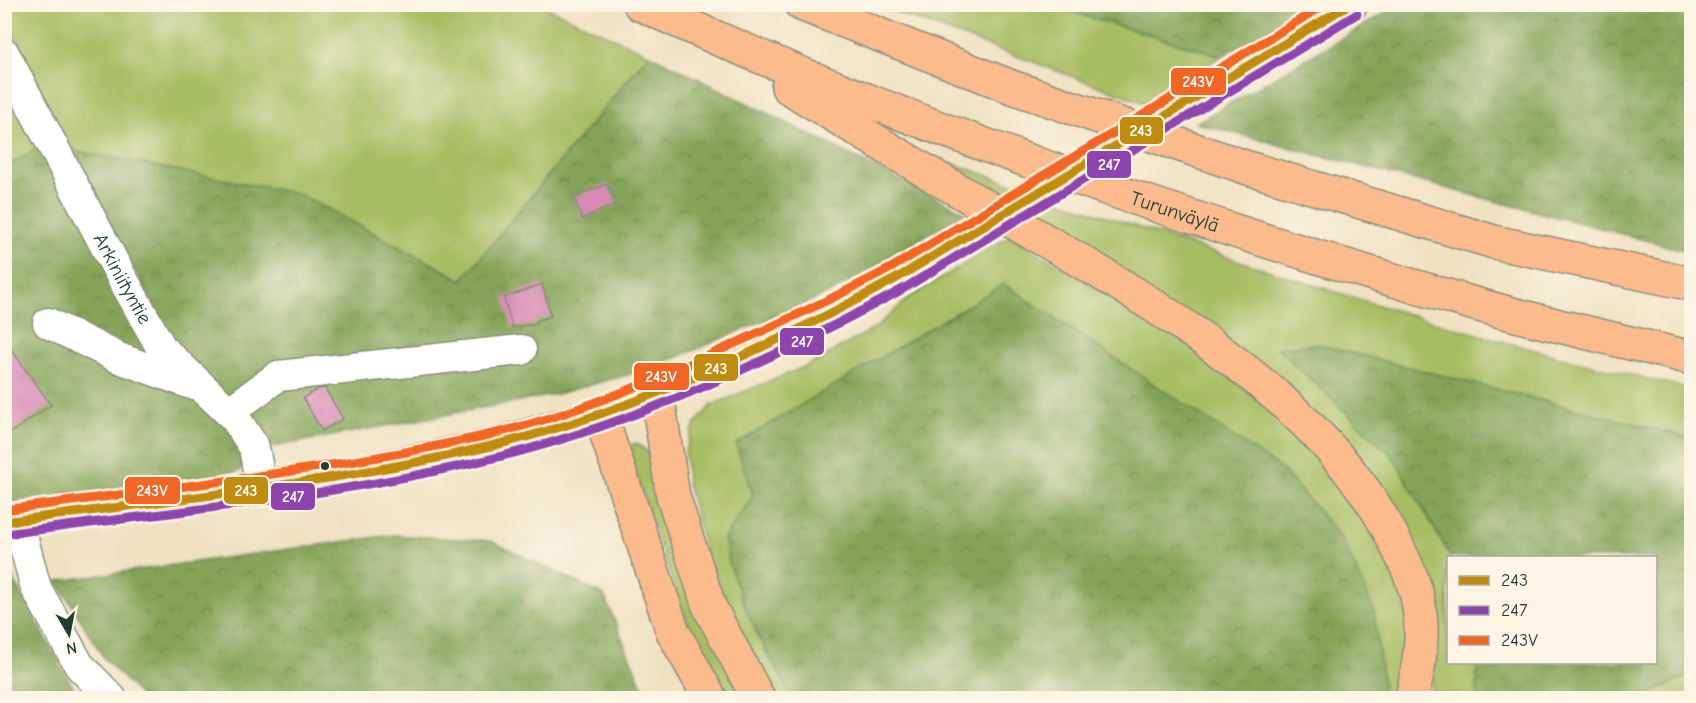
<svg xmlns="http://www.w3.org/2000/svg" width="1696" height="703" font-family="'Comic Neue',sans-serif">
<defs>
<pattern id="forest-crowns" width="20" height="18" patternUnits="userSpaceOnUse" patternTransform="scale(1.5)"><rect width="20" height="18" fill="#85a458"/><path d="M2 6a3 3 0 1 1 6 0M12 15a3 3 0 1 1 6 0" fill="none" stroke="#6c874a"/></pattern>
</defs>
<rect width="100%" height="100%" fill="#fcf5e5"/>
<filter id="ink" filterUnits="userSpaceOnUse"><feTurbulence type="fractalNoise" baseFrequency=".0167" numOctaves="2"/><feDisplacementMap in="SourceGraphic" scale="12" xChannelSelector="R" yChannelSelector="G"/><feConvolveMatrix kernelMatrix="1 2 1 2 8 2 1 2 1" color-interpolation-filters="sRGB"/></filter>
<filter id="wash" filterUnits="userSpaceOnUse"><feTurbulence type="fractalNoise" baseFrequency=".008" numOctaves="4" result="noise"/><feDisplacementMap in="SourceGraphic" scale="24" xChannelSelector="R" yChannelSelector="G"/><feGaussianBlur stdDeviation="1.35" result="paint"/><feColorMatrix in="noise" values="0 0 0 0 0 0 0 0 0 0 0 0 0 0 0 0 0 1.4 0 .05"/><feComposite in="paint" operator="in"/></filter>
<g filter="url(#wash)">
<rect width="100%" height="100%" fill="#f0e1c1"/>
<!-- green -->
<g fill="#a7bd62" stroke="#637d4b" stroke-width="1.5">
<polygon points="5,4 541,5 649,54 462,280 299,194 70,150 5,18"/>
<polygon points="876,5 1047,5 1222,56 1145,103"/>
<polygon points="4,66 46,143 5,168 4,168"/>
<path d="M952,163C1195,248 1439,332 1691,389V438L1316,344L1278,348L1392,455L1451,557L1448,558V662L1477,663V698H1429L1434,677L1435,636L1385,496L949,166Z"/>
<polygon points="1010,236 1177,336 1302,435 1370,522 1400,586 1408,625 1401,698 1379,698 1383,685 736,444 753,496 724,539 758,638 794,698 778,698 748,651 711,572 687,484 685,451 695,424 712,405 809,365 875,328 909,298"/>
<path d="M636,443L648,452L692,595L745,698H725C681,621 657,536 629,452L631,445Z"/>
<polygon points="1691,675 1691,698 1639,698"/>
</g>
<!-- forest -->
<g fill="url(#forest-crowns)" stroke="#527046" stroke-width="1.5">
<polygon points="1047,5 1316,5 1222,56"/>
<polygon points="1399,5 1691,5 1691,252 1196,123"/>
<polygon points="649,54 965,212 832,292 649,369 553,395 267,448 178,350 70,150 299,194 462,280"/>
<polygon points="46,143 244,452 240,471 5,503 4,168"/>
<path d="M1004,284L1283,470L1343,540L1374,611L1383,685L1379,698H793C764,647 734,597 724,539L753,496L736,444Z"/>
<polygon points="1316,344 1691,438 1691,675 1639,698 1477,698 1477,663 1656,662 1656,558 1451,557 1392,455 1277,348"/>
<polygon points="392,535 491,541 604,595 647,698 142,698 104,658 57,581"/>
<polygon points="4,562 74,689 85,698 5,698"/>
</g>
<g id="blocks">
<!-- building -->
<g fill="#d88ab5">
<polygon points="607,184 617,204 582,219 574,197"/>
<polygon points="542,284 551,316 536,321 537,324 512,327 504,298"/>
<polygon points="4,339 51,405 4,437"/>
<polygon points="325,388 343,419 322,431 303,398 318,389"/>
</g>
</g>
</g>
<g filter="url(#ink)">
<use href="#blocks" fill-opacity="0" stroke="#888f7a" stroke-width="1.5"/>
<g fill="none" stroke-linecap="round" stroke-linejoin="round">
<!-- minor casing -->
<g stroke="#888f7a" stroke-width="33">
<g id="minor">
<path id="s1" d="M4,53L121,276L162,349L235,418L254,447L261,487"/>
<polyline points="48,323 119,358 191,384"/>
<polyline points="229,412 278,376 521,350"/>
<polyline points="18,521 36,588 79,665 111,698"/>
</g>
</g>
<!-- major casing -->
<g stroke="#888f7a" stroke-width="36">
<g id="major">
<polyline points="1242,68 1351,4"/>
<polyline points="4,522 341,476 492,446 600,414 657,393 842,308 897,278"/>
</g>
</g>
<!-- highway casing -->
<g stroke="#888f7a" stroke-width="36">
<g id="highway">
<path id="s2" d="M640,4C910,127 1191,222 1475,304C1546,324 1619,340 1692,358"/>
<polyline points="801,4 1012,87 1248,168 1494,242 1692,284"/>
<path d="M788,87C848,124 907,161 968,196C1112,280 1314,383 1392,536C1402,556 1414,579 1418,601C1425,634 1419,666 1412,698"/>
<polyline points="657,393 673,496 709,606 758,698"/>
<polyline points="600,414 673,632 710,698"/>
</g>
</g>
<!-- minor -->
<use href="#minor" stroke="#fff" stroke-width="30"/>
<!-- major -->
<use href="#major" stroke="#fbbb8d" stroke-width="33"/>
<!-- highway -->
<use href="#highway" stroke="#fbbb8d" stroke-width="33"/>
<!-- major-bridge casing -->
<g stroke="#888f7a" stroke-width="36" stroke-linecap="butt">
<polyline id="major-bridge" points="897,278 1242,68"/>
</g>
<!-- major-bridge -->
<use href="#major-bridge" stroke="#fbbb8d" stroke-width="33"/>
<!-- bus-1 casing -->
<g stroke="#fcf5e5" stroke-width="14">
<path id="bus-1" d="M4,522C167,500 331,484 491,446C628,414 773,346 897,278L1350,4"/>
</g>
<!-- bus-2 casing -->
<g stroke="#fcf5e5" stroke-width="14">
<path id="bus-2" d="M6,534C168,512 335,497 494,458C635,424 776,358 903,289L1357,14"/>
</g>
<!-- bus-3 casing -->
<g stroke="#fcf5e5" stroke-width="14">
<path id="bus-3" d="M4,510C166,488 329,471 488,435C574,415 656,380 736,343C789,319 840,295 891,268L1326,4"/>
</g>
<!-- bus-1 -->
<use href="#bus-1" stroke="#c18c0d" stroke-width="9"/>
<!-- bus-2 -->
<use href="#bus-2" stroke="#8e44ad" stroke-width="9"/>
<!-- bus-3 -->
<use href="#bus-3" stroke="#f26522" stroke-width="9"/>
</g>
</g>
<!-- markers -->
<circle fill="#1f3d34" stroke="#fcf5e5" stroke-width="2" cx="325" cy="466" r="5"/>
<g text-anchor="middle" dominant-baseline="central" stroke-width="4.5" stroke-linejoin="round" paint-order="stroke">
<!-- street labels -->
<g font-size="20" fill="#1f3d34" stroke="#fcf5e5">
<text stroke="none"><textPath href="#s2" startOffset="574">Turunväylä</textPath></text>
<text stroke="none"><textPath href="#s1" startOffset="255">Arkiniityntie</textPath></text>
</g>
</g>
<g stroke="#fcf5e5" stroke-width="2">
<rect x="1170" y="67" width="57" height="29" rx="6" fill="#f26522"/>
<rect x="1119" y="116" width="45" height="29" rx="6" fill="#c18c0d"/>
<rect x="1086" y="150" width="46" height="29" rx="6" fill="#8e44ad"/>
<rect x="779" y="327" width="46" height="29" rx="6" fill="#8e44ad"/>
<rect x="693" y="353" width="46" height="29" rx="6" fill="#c18c0d"/>
<rect x="633" y="362" width="57" height="29" rx="6" fill="#f26522"/>
<rect x="223" y="476" width="46" height="29" rx="6" fill="#c18c0d"/>
<rect x="124" y="476" width="57" height="29" rx="6" fill="#f26522"/>
<rect x="270" y="482" width="46" height="29" rx="6" fill="#8e44ad"/>
</g>
<g font-size="16" text-anchor="middle" font-weight="bold" fill="#fff">
<text x="1198" y="87">243V</text>
<text x="1141" y="136">243</text>
<text x="1109" y="170">247</text>
<text x="802" y="347">247</text>
<text x="716" y="374">243</text>
<text x="661" y="382">243V</text>
<text x="246" y="496">243</text>
<text x="152" y="496">243V</text>
<text x="293" y="502">247</text>
</g>
<!-- margin -->
<rect width="1696" height="703" fill="none" stroke="#fcf5e5" stroke-width="24"/>
<!-- legend -->
<rect x="1447" y="556" width="210" height="108" fill="#fcf5e5" stroke="#a4ab9e" stroke-width="1.5"/>
<rect x="1459" y="576" width="30" height="9" fill="#c18c0d" stroke="#a4ab9e" stroke-width="1.5"/>
<text x="1501" y="586" font-size="18" fill="#1f3d34">243</text>
<rect x="1459" y="606" width="30" height="9" fill="#8e44ad" stroke="#a4ab9e" stroke-width="1.5"/>
<text x="1501" y="616" font-size="18" fill="#1f3d34">247</text>
<rect x="1459" y="636" width="30" height="9" fill="#f26522" stroke="#a4ab9e" stroke-width="1.5"/>
<text x="1501" y="646" font-size="18" fill="#1f3d34">243V</text>
<!-- north arrow -->
<g transform="translate(69 634) rotate(170)" stroke="#fcf5e5" stroke-width="4.5" paint-order="stroke">
<path d="M0-4.5L10 22L0 15L-10 22Z" fill="#1f3d34"/>
<text y="-9" font-size="16" font-weight="bold" text-anchor="middle" fill="#1f3d34">N</text>
</g>
</svg>
